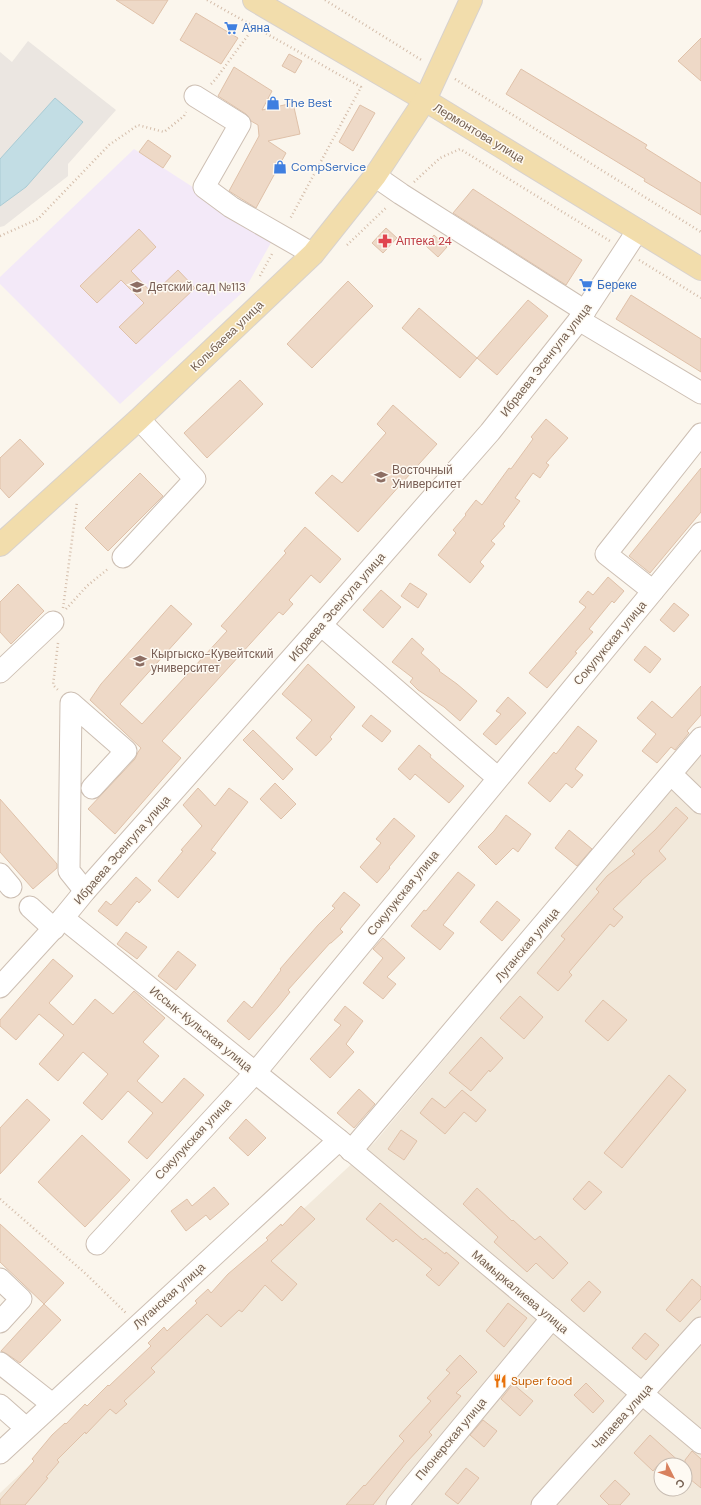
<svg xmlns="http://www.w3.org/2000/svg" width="701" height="1505" font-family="'DM Sans',sans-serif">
<rect width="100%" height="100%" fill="#fbf6ed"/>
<!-- residential -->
<path fill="#f2e9db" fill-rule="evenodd" d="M701,753V1505H0V1493L375,1142ZM661,1465H685V1489H661Z"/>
<!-- industrial -->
<polygon fill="#ebe6e1" points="28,41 116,110 68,164 68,176 4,226 0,227 0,52 12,62"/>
<!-- education -->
<polygon fill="#f3e9f8" points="134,149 273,239 244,291 120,404 0,284 0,277"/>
<!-- water -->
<polygon fill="#c2dde4" stroke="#a9cbd4" points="55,98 83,122 26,187 0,206 0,159"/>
<!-- building -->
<g fill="#eed9c7" stroke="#dfc1a9">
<polygon points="116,0 168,0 153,24"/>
<polygon points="196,13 238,38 221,64 180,40"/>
<polygon points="701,38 701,81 678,61"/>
<polygon points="289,54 302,61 295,73 282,66"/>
<polygon points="234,67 272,91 262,110 293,103 300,134 268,141 286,153 256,208 229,191 259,136 258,125 251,121 246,114 218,96"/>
<polygon points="521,69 647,145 645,148 701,183 701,215 644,181 645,179 506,94"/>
<polygon points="360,105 375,113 353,151 339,142"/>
<polygon points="148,140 171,156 163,168 139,152"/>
<polygon points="473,189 582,260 566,285 453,213"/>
<polygon points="386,228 397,238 383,253 372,243"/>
<polygon points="139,229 156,247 131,271 153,294 178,270 195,288 136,344 119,327 144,303 121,280 97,303 80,286"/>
<polygon points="434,235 447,247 438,257 425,245"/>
<polygon points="348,281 373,306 312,368 287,344"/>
<polygon points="631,295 701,339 701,372 616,319"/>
<polygon points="528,300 548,316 497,375 477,358"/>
<polygon points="419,308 477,358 460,378 402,328"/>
<polygon points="240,380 263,404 207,458 184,433"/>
<polygon points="393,405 437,444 358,532 315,493 332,475 342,483 386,433 377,424"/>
<polygon points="546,419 568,438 546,463 549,465 540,478 533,473 515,498 520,501 503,524 505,526 491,541 495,544 480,562 484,566 470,583 438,555 456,533 453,530 466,515 465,514 476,500 482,505 509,468 511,469 533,439 531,437"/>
<polygon points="20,439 44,464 9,498 0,488 0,458"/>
<polygon points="701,468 701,512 650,573 629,556"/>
<polygon points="140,473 163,496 108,551 85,528"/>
<polygon points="305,527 341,559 320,583 311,575 289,600 293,604 283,615 279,612 162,741 181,758 115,834 88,809 135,759 138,752 141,748 90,700 101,684 171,605 192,624 120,704 142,724 227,631 221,626 286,553 284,551"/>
<polygon points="608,577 624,591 614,603 612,601 589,629 593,632 575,652 577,653 547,688 529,673 586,607 579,602 588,591 593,595"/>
<polygon points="410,583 427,594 418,608 401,596"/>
<polygon points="18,584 44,611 11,644 0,632 0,602"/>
<polygon points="381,590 401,607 383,628 363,610"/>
<polygon points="674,603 689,615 674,632 660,620"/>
<polygon points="412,638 424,649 421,653 440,670 439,671 457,684 477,701 460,721 444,707 418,690 410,682 413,678 392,662"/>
<polygon points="645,646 661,659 650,673 634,660"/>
<polygon points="308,664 355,707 330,737 332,739 316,756 296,738 312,720 282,694"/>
<polygon points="701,686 701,715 687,731 689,733 675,750 671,747 657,763 642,751 656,734 637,718 652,701 672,718"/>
<polygon points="508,697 526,713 496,745 483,734 501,714 496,711"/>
<polygon points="371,715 391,731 382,742 362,726"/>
<polygon points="578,726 597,741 575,769 583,775 572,788 566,783 550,802 528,783 554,752 556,754"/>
<polygon points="253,730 293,769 283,780 243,740"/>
<polygon points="419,745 431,755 430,757 464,786 449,803 415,774 410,780 398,769"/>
<polygon points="275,783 296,804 281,819 260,799"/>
<polygon points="198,788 215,806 229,788 248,802 211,850 216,853 178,898 158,881 183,851 181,850 202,826 183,805"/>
<polygon points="0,799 57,864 57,868 33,889 0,852"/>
<polygon points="676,807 688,818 659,851 666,859 641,881 641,882 613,909 623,917 614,927 610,924 569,972 572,975 558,991 537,973 565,939 561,936 599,892 596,889 607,876 635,854 632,851 655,830"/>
<polygon points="506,815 531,834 518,852 513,848 496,865 478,847 494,831"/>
<polygon points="394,818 415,836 389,867 390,868 377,883 360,867 381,843 376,839"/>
<polygon points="569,830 592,849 577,866 555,848"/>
<polygon points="458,872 475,885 443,925 454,933 440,950 411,926 424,910 426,911"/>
<polygon points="136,877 151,890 139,903 137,901 117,926 98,911 106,901 111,905"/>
<polygon points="344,892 360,905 340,929 343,932 331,943 330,943 288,990 290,992 278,1007 249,1040 227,1021 244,1001 252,1008 281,970 280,969 318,925 335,908 332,906"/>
<polygon points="497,901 520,920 502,941 480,922"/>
<polygon points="126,932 147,947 137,959 117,944"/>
<polygon points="383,938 405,958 387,977 396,984 383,999 363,983 383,958 373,949"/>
<polygon points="178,951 196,965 176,990 158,976"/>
<polygon points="53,959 73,976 49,1003 73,1025 95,999 113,1014 134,991 165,1018 143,1042 159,1056 137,1081 162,1103 184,1078 204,1095 147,1159 128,1142 153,1113 128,1091 102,1120 83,1103 108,1074 83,1052 58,1081 39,1064 64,1035 39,1014 16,1040 0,1026 0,1020"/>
<polygon points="520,996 543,1017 524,1039 500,1018"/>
<polygon points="603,1000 627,1020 608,1041 585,1021"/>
<polygon points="345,1006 363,1021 346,1044 354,1052 330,1078 310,1059 341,1025 334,1020"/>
<polygon points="481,1037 503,1058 490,1072 489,1070 471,1091 449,1073"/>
<polygon points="669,1075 686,1090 622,1168 604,1153"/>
<polygon points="359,1089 375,1104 354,1128 337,1113"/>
<polygon points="462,1090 486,1110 476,1122 464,1112 445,1134 420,1113 432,1098 445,1108"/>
<polygon points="27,1099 50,1120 0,1174 0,1128"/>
<polygon points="246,1119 266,1138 248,1156 229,1138"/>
<polygon points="401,1130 417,1141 404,1160 388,1149"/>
<polygon points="82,1135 130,1180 85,1227 38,1182"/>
<polygon points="589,1181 602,1192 585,1210 573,1199"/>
<polygon points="214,1187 229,1204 210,1220 206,1215 186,1231 171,1211 187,1199 192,1206"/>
<polygon points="477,1188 512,1221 513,1220 535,1240 540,1236 568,1263 553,1279 536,1263 527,1272 494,1242 498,1237 463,1204"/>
<polygon points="380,1203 423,1240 425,1238 445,1254 446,1252 459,1263 439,1286 426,1275 432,1269 396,1239 393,1242 366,1219"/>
<polygon points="301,1206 315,1219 271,1261 297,1284 282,1301 265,1285 242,1312 239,1310 221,1327 207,1314 151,1368 155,1372 124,1401 127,1404 116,1414 110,1409 86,1434 85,1432 57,1460 59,1462 46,1477 48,1478 25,1505 0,1505 0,1500 34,1461 32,1459 52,1435 65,1423 66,1424 85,1404 87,1406 108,1385 109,1386 151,1346 148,1343 164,1327 167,1331 197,1303 195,1301 208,1289 211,1293 228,1274 268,1240 266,1238 281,1224 282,1226"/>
<polygon points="0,1224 64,1283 44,1304 0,1262"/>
<polygon points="692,1279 701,1287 701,1299 680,1322 666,1310"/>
<polygon points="589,1281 601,1292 584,1312 571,1300"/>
<polygon points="508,1303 527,1318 504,1347 486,1331"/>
<polygon points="44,1304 61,1320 20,1363 7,1354 1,1351"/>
<polygon points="645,1333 659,1345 646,1360 632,1348"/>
<polygon points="460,1355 477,1372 456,1393 461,1396 429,1432 432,1435 406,1463 373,1505 346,1505 364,1485 365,1486 404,1441 399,1436 431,1401 427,1398 450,1373 446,1370"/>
<polygon points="586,1383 604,1401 593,1413 574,1395"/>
<polygon points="513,1384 533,1401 520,1416 501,1399"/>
<polygon points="483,1420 497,1431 484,1447 470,1435"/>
<polygon points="650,1435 683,1465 658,1465 653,1471 634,1453"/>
<polygon points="692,1451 701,1459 701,1488 685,1475 685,1460"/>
<polygon points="466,1468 479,1478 458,1504 445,1494"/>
<polygon points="615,1480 630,1494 620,1505 609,1505 600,1496"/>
</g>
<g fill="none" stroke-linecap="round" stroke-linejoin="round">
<!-- minor casing -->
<g stroke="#cdbfb3" stroke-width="23">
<g id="minor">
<polyline points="195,96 240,124 204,187 231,207 313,254"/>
<polyline points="375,176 401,194 585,311"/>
<polyline points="579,320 701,393"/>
<polyline points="123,557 195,479 139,419"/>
<polyline points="653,591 606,554 701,434"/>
<polyline points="321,625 498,778"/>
<polyline points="0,672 53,622"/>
<polyline points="672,775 701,803"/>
<polyline points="0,874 11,887"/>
<polyline points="85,891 69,871 71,703 126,751 92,788"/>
<polyline points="30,907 54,929"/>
<polyline points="63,918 339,1140 701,1443"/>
<polyline points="0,987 63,918 85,891 321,625 490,432 579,320 638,230"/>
<polyline points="351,1151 701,738"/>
<polyline points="97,1244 255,1073 701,533"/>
<polyline points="0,1279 21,1299 0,1322"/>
<polyline points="0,1363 52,1404"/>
<polyline points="0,1405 26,1428"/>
<polyline points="0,1453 339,1140"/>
<polyline points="397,1505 552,1318"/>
<polyline points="542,1505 701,1328"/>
</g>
</g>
<!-- major casing -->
<g stroke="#d8d2ce" stroke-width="24">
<g id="major">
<polyline points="254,0 425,100 701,269"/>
<polyline points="0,545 139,419 313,254 375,176 425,100 471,0"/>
</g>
</g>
<!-- path -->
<g stroke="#d3bca9" stroke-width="2.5" stroke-dasharray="1 3" stroke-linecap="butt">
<polyline points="207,0 361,87 290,219"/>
<polyline points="325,0 423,61"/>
<polyline points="455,79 701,232"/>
<polyline points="211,84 215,80 254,27"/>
<polyline points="414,182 440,158 460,149 610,241"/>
<polyline points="0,236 38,219 109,145 138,125 164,132 184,116 186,112"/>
<polyline points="347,245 387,207"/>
<polyline points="639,260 701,298"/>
<polyline points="260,276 273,252"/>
<polyline points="63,608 77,502"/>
<polyline points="66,609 87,586 109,568"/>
<polyline points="58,643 53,685 59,691"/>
<polyline points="0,1199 86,1274 126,1313"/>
</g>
<!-- minor -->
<use href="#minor" stroke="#fff" stroke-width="21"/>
<!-- major -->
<use href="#major" stroke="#f2ddac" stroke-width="22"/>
</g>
<!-- icons -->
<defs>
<g id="supermarket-bare" transform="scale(1.08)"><path d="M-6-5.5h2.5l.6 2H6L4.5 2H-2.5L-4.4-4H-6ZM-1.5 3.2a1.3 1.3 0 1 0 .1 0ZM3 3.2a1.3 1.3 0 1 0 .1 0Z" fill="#3f7fe0" stroke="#fefaf3" stroke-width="2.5" paint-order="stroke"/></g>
<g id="shop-bare" transform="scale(1.08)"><path d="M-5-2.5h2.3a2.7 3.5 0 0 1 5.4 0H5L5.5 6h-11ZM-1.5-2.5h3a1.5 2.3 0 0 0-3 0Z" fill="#3f7fe0" stroke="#fefaf3" stroke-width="2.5" paint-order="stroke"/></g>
<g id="pharmacy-bare" transform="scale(1.08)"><path d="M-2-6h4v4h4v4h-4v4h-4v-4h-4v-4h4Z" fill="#e0444e" stroke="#fefaf3" stroke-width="2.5" paint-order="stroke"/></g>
<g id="school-bare" transform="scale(1.08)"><path d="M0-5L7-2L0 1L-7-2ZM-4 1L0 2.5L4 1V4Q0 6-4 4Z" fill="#8d6e63" stroke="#fefaf3" stroke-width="2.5" paint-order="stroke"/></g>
<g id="university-bare" transform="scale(1.08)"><path d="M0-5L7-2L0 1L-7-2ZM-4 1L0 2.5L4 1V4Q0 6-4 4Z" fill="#8d6e63" stroke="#fefaf3" stroke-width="2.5" paint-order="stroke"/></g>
<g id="restaurant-bare" transform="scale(1.08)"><path d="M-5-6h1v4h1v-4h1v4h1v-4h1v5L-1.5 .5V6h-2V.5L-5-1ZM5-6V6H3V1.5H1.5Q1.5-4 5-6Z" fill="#e8710a" stroke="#fefaf3" stroke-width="2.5" paint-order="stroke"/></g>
</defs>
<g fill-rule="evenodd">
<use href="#supermarket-bare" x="231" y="28"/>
<use href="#shop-bare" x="273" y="103"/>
<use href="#shop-bare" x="280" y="167"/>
<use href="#pharmacy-bare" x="385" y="241"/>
<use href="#supermarket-bare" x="586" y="285"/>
<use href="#school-bare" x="137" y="287"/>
<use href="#university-bare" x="381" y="477"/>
<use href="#university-bare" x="140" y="661"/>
<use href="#restaurant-bare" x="500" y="1381"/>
</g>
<g text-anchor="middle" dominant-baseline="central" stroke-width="3" stroke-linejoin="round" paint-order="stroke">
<!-- shop labels -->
<g font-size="12" fill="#366cbe" stroke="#fefaf3" text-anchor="start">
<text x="242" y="28">Аяна</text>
<text x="284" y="103">The Best</text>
<text x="291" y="167">CompService</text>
<text x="597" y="285">Береке</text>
</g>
<!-- street labels -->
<g font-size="12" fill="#756051" stroke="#fefaf3">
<text transform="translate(479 133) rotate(31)">Лермонтова улица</text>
<text transform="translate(227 336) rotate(-44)">Кольбаева улица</text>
<text transform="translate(546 360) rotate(-52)">Ибраева Эсенгула улица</text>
<text transform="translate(337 607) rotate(-49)">Ибраева Эсенгула улица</text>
<text transform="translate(610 643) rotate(-50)">Сокулукская улица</text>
<text transform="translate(122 850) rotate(-49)">Ибраева Эсенгула улица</text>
<text transform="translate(403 893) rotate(-51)">Сокулукская улица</text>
<text transform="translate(527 945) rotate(-50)">Луганская улица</text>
<text transform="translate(201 1029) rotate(39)">Иссык-Кульская улица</text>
<text transform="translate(193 1139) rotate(-47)">Сокулукская улица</text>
<text transform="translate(520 1292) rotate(40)">Мамыркалиева улица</text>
<text transform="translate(169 1296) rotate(-42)">Луганская улица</text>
<text transform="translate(622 1417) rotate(-48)">Чапаева улица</text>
<text transform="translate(451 1439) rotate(-50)">Пионерская улица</text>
</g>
<!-- health labels -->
<g font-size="12" fill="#be3a42" stroke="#fefaf3" text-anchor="start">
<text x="396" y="241">Аптека 24</text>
</g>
<!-- education labels -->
<g font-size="12" fill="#785e54" stroke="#fefaf3" text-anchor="start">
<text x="148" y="287">Детский сад №113</text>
<text x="392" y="470">Восточный<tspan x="392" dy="14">Университет</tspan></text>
<text x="151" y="654">Кыргыско-Кувейтский<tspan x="151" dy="14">университет</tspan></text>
</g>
<!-- food labels -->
<g font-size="12" fill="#c56008" stroke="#fefaf3" text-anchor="start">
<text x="511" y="1381">Super food</text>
</g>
</g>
<!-- north arrow -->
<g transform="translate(673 1477) rotate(132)"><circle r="19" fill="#fefaf3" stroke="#c7bcb2"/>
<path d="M0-3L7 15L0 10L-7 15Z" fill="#d8815e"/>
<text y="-6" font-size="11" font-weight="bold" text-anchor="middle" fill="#756051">С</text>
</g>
</svg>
